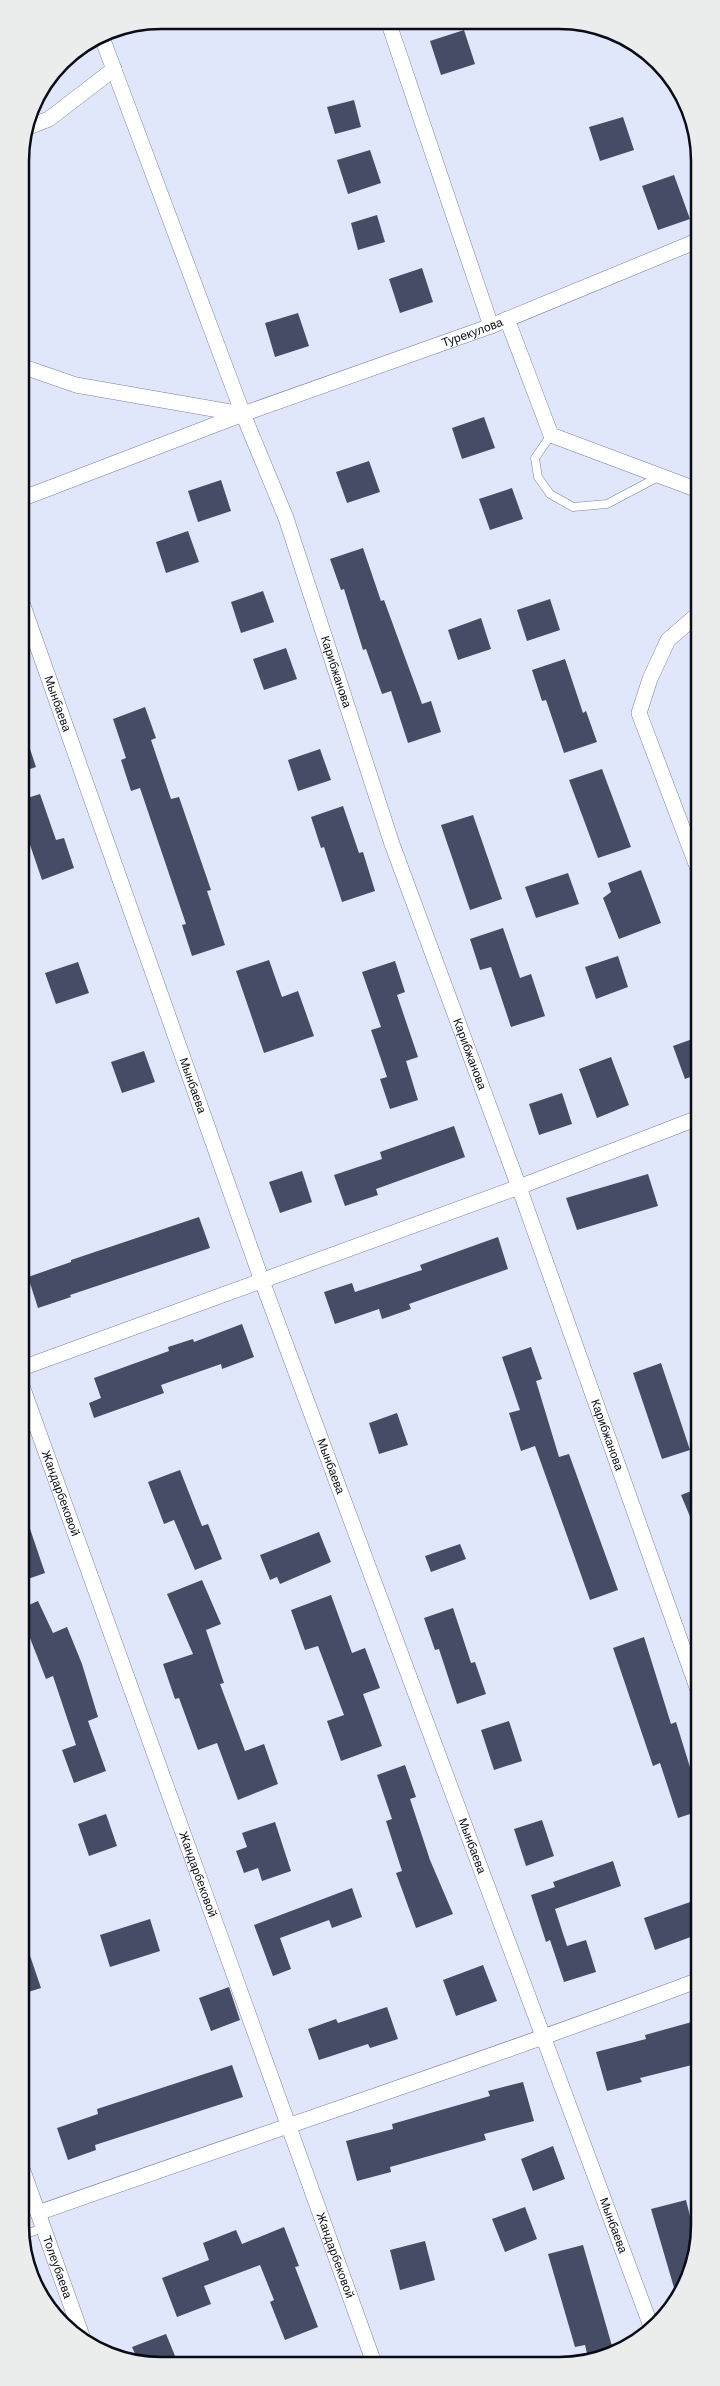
<svg xmlns="http://www.w3.org/2000/svg" width="720" height="2386" font-family="'DM Sans',sans-serif">
<rect width="100%" height="100%" fill="#e1e7fa"/>
<!-- building -->
<g fill="#454d66">
<polygon points="464,30 475,64 441,75 430,41"/>
<polygon points="354,100 361,127 335,134 327,107"/>
<polygon points="623,117 634,150 600,161 589,127"/>
<polygon points="370,150 381,183 348,194 337,160"/>
<polygon points="674,175 690,219 658,230 642,186"/>
<polygon points="377,215 385,242 358,250 351,223"/>
<polygon points="422,268 433,302 400,313 389,279"/>
<polygon points="298,313 309,346 275,357 265,323"/>
<polygon points="484,417 495,448 462,459 452,428"/>
<polygon points="369,461 380,492 347,503 336,472"/>
<polygon points="221,480 231,511 198,522 188,491"/>
<polygon points="512,488 523,519 490,530 479,499"/>
<polygon points="188,531 199,562 166,573 156,542"/>
<polygon points="363,548 381,601 384,600 422,704 431,701 441,732 408,743 391,691 382,694 366,649 363,650 344,589 341,590 330,559"/>
<polygon points="263,591 274,622 241,633 231,602"/>
<polygon points="550,599 560,630 527,641 517,610"/>
<polygon points="481,618 491,649 458,660 448,630"/>
<polygon points="286,648 297,679 264,690 253,659"/>
<polygon points="565,659 583,713 586,711 597,742 564,753 546,700 542,701 532,670"/>
<polygon points="145,707 156,738 151,740 171,799 179,797 211,890 207,891 225,945 192,956 182,925 186,924 140,788 131,791 121,760 126,758 113,719"/>
<polygon points="21,728 23,728 36,767 21,772"/>
<polygon points="320,749 331,780 298,791 288,760"/>
<polygon points="602,769 631,847 598,858 569,780"/>
<polygon points="40,794 56,840 64,838 74,868 42,880 26,833 21,835 21,800"/>
<polygon points="343,806 359,853 363,852 375,891 342,902 324,847 321,848 311,817"/>
<polygon points="473,815 502,899 470,910 441,825"/>
<polygon points="641,870 661,923 619,939 603,898 611,892 608,883"/>
<polygon points="568,873 579,904 536,918 525,887"/>
<polygon points="503,928 520,978 531,974 545,1016 511,1027 491,967 480,970 470,939"/>
<polygon points="618,956 628,987 596,999 585,967"/>
<polygon points="269,960 282,997 298,991 314,1036 264,1053 236,971"/>
<polygon points="395,961 405,992 397,995 418,1057 406,1061 418,1100 390,1109 380,1079 387,1077 371,1030 381,1027 362,972"/>
<polygon points="78,962 89,993 56,1004 45,973"/>
<polygon points="698,1037 698,1074 685,1079 673,1046"/>
<polygon points="144,1051 155,1082 122,1093 111,1062"/>
<polygon points="611,1057 629,1105 597,1118 579,1069"/>
<polygon points="562,1093 572,1124 539,1135 529,1104"/>
<polygon points="454,1126 465,1157 376,1189 378,1195 345,1206 334,1175 382,1159 380,1152"/>
<polygon points="302,1171 312,1202 280,1213 269,1182"/>
<polygon points="648,1174 658,1206 577,1230 566,1198"/>
<polygon points="199,1217 210,1248 70,1295 71,1297 38,1308 28,1277 71,1262 71,1260"/>
<polygon points="498,1237 508,1269 409,1304 411,1309 382,1319 379,1309 335,1324 324,1292 352,1283 355,1292 422,1270 420,1265"/>
<polygon points="242,1324 254,1357 222,1369 221,1364 161,1385 164,1393 94,1418 89,1403 101,1398 94,1378 169,1351 168,1347 193,1339 194,1342"/>
<polygon points="531,1347 542,1379 536,1381 559,1457 569,1454 618,1590 590,1600 535,1446 521,1451 509,1413 520,1410 502,1357"/>
<polygon points="661,1363 690,1450 662,1459 633,1373"/>
<polygon points="397,1413 408,1445 379,1454 369,1423"/>
<polygon points="180,1470 202,1526 208,1524 222,1559 195,1570 174,1520 164,1524 148,1482"/>
<polygon points="699,1488 699,1538 681,1495"/>
<polygon points="24,1511 45,1573 22,1581 22,1512"/>
<polygon points="319,1532 331,1562 280,1584 277,1577 270,1580 260,1555"/>
<polygon points="460,1544 466,1559 431,1572 425,1556"/>
<polygon points="202,1580 221,1624 206,1630 224,1683 220,1684 245,1751 264,1744 278,1784 238,1800 217,1743 198,1750 179,1698 175,1699 163,1664 193,1654 167,1594"/>
<polygon points="331,1595 352,1653 365,1648 380,1688 363,1694 382,1746 341,1761 327,1721 344,1715 318,1646 305,1650 291,1610"/>
<polygon points="38,1601 53,1633 67,1627 82,1664 98,1717 88,1721 106,1771 74,1783 62,1750 76,1745 53,1676 46,1679 28,1633 22,1635 22,1608"/>
<polygon points="453,1608 471,1663 475,1662 486,1694 457,1704 439,1649 435,1650 424,1618"/>
<polygon points="644,1637 671,1724 676,1722 693,1777 696,1776 699,1787 699,1811 678,1818 660,1763 653,1766 613,1648"/>
<polygon points="509,1721 522,1761 494,1770 481,1730"/>
<polygon points="405,1765 416,1797 410,1799 430,1860 453,1914 416,1928 396,1873 402,1871 386,1821 392,1819 377,1775"/>
<polygon points="106,1814 117,1846 89,1856 78,1824"/>
<polygon points="542,1820 554,1856 526,1866 514,1829"/>
<polygon points="275,1822 291,1871 262,1881 258,1868 244,1873 236,1851 247,1847 242,1833"/>
<polygon points="613,1861 621,1886 555,1909 567,1946 586,1940 596,1972 564,1982 550,1940 546,1942 531,1895 555,1887 553,1882"/>
<polygon points="352,1888 362,1917 332,1928 329,1920 280,1938 291,1969 273,1976 254,1925"/>
<polygon points="699,1899 699,1934 655,1950 644,1918"/>
<polygon points="150,1919 160,1951 110,1967 100,1935"/>
<polygon points="22,1941 25,1941 41,1988 22,1994"/>
<polygon points="483,1965 497,2001 456,2016 443,1980"/>
<polygon points="229,1987 240,2020 211,2031 199,1998"/>
<polygon points="387,2007 398,2039 370,2048 368,2044 319,2060 308,2029 336,2019 338,2023"/>
<polygon points="699,2020 700,2063 640,2078 642,2082 607,2091 596,2052 646,2039 645,2035"/>
<polygon points="232,2065 243,2097 95,2145 96,2150 68,2160 57,2128 98,2114 97,2109"/>
<polygon points="523,2082 534,2121 484,2134 486,2140 390,2167 391,2172 357,2181 346,2141 393,2129 392,2124 490,2096 488,2091"/>
<polygon points="553,2146 565,2179 533,2191 521,2159"/>
<polygon points="686,2200 697,2244 689,2279 677,2298 651,2209"/>
<polygon points="525,2207 537,2239 505,2252 492,2219"/>
<polygon points="284,2227 299,2266 295,2267 318,2327 285,2340 270,2302 274,2300 260,2265 204,2286 211,2304 177,2317 162,2278 209,2260 203,2243 236,2230 242,2244"/>
<polygon points="425,2241 435,2280 400,2290 390,2250"/>
<polygon points="583,2245 614,2353 589,2362 585,2345 575,2347 548,2254"/>
<polygon points="166,2334 178,2363 139,2363 132,2347"/>
</g>
<g fill="none" stroke-linecap="round" stroke-linejoin="round">
<!-- service casing -->
<g stroke="#7a839f" stroke-width="9">
<g id="service">
<polyline points="551,435 535,458 538,477 550,494 573,507 607,504 660,476"/>
<polyline points="23,2235 43,2228"/>
</g>
</g>
<!-- minor casing -->
<g stroke="#7a839f" stroke-width="16">
<g id="minor">
<polyline points="388,21 491,326"/>
<path id="s1" d="M101,35L243,414L286,518L392,844L519,1187L699,1693"/>
<polyline points="26,128 49,119 114,69"/>
<polyline points="507,319 551,435 698,490"/>
<polyline points="21,366 76,385 242,414"/>
<path id="s2" d="M21,499L243,414L491,326L697,241"/>
<path id="s3" d="M21,600L262,1281L652,2329"/>
<polyline points="698,614 668,640 650,679 639,713 698,869"/>
<polyline points="22,1368 519,1187 698,1118"/>
<path id="s4" d="M22,1386L374,2363"/>
<path id="s5" d="M23,2171L82,2336"/>
<path d="M38,2213C258,2135 481,2062 699,1980"/>
</g>
</g>
<!-- service -->
<use href="#service" stroke="#fff" stroke-width="8"/>
<!-- minor -->
<use href="#minor" stroke="#fff" stroke-width="15"/>
</g>
<g text-anchor="middle" dominant-baseline="central" stroke-width="5" stroke-linejoin="round" paint-order="stroke">
<!-- street labels -->
<g font-size="12" fill="#090c16" stroke="#fff">
<text stroke="none"><textPath href="#s2" startOffset="481">Турекулова</textPath></text>
<text stroke="none"><textPath href="#s1" startOffset="679">Карибжанова</textPath></text>
<text stroke="none"><textPath href="#s3" startOffset="110">Мынбаева</textPath></text>
<text stroke="none"><textPath href="#s1" startOffset="1084">Карибжанова</textPath></text>
<text stroke="none"><textPath href="#s3" startOffset="515">Мынбаева</textPath></text>
<text stroke="none"><textPath href="#s1" startOffset="1489">Карибжанова</textPath></text>
<text stroke="none"><textPath href="#s3" startOffset="920">Мынбаева</textPath></text>
<text stroke="none"><textPath href="#s4" startOffset="114">Жандарбековой</textPath></text>
<text stroke="none"><textPath href="#s3" startOffset="1325">Мынбаева</textPath></text>
<text stroke="none"><textPath href="#s4" startOffset="519">Жандарбековой</textPath></text>
<text stroke="none"><textPath href="#s3" startOffset="1730">Мынбаева</textPath></text>
<text stroke="none"><textPath href="#s4" startOffset="924">Жандарбековой</textPath></text>
<text stroke="none"><textPath href="#s5" startOffset="102">Толеубаева</textPath></text>
</g>
</g>
<!-- crop -->
<path d="M0 0H720V2386H0ZM161 29H559A132 132 0 0 1 691 161V2225A132 132 0 0 1 559 2357H161A132 132 0 0 1 29 2225V161A132 132 0 0 1 161 29Z" fill="#ebecec" fill-rule="evenodd"/>
<path fill="none" stroke="#090c16" stroke-width="2.5" d="M161 29H559A132 132 0 0 1 691 161V2225A132 132 0 0 1 559 2357H161A132 132 0 0 1 29 2225V161A132 132 0 0 1 161 29Z"/>
</svg>
